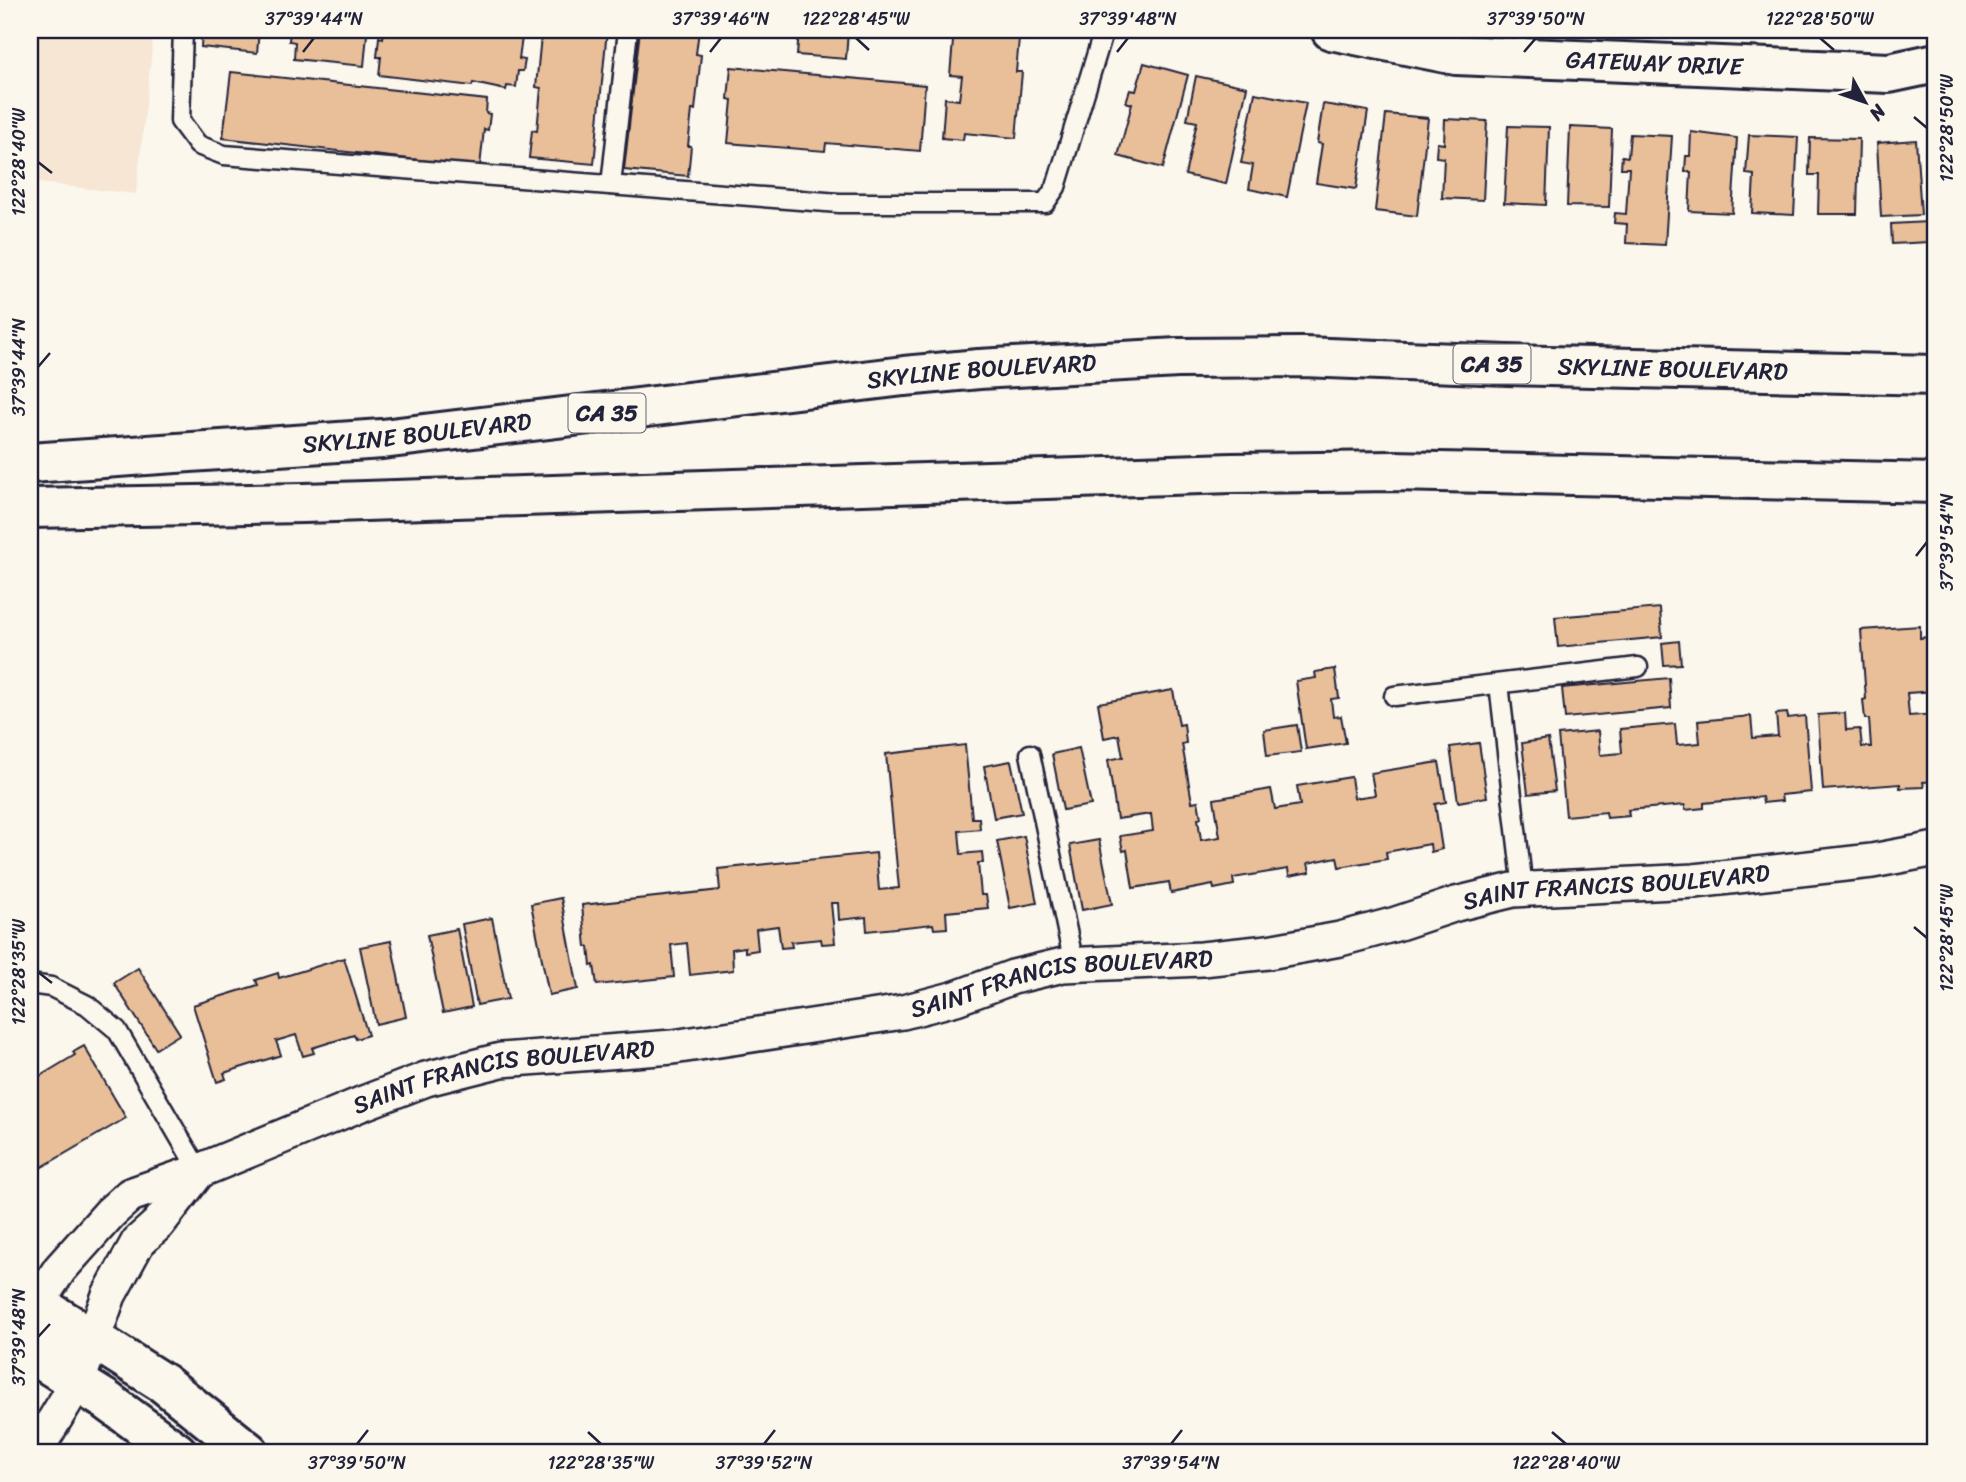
<svg xmlns="http://www.w3.org/2000/svg" width="1966" height="1482" font-family="Sriracha,sans-serif">
<rect width="100%" height="100%" fill="#fbf7ec"/>
<filter id="ink" filterUnits="userSpaceOnUse"><feTurbulence type="fractalNoise" baseFrequency=".0143" numOctaves="2"/><feDisplacementMap in="SourceGraphic" scale="14" xChannelSelector="R" yChannelSelector="G"/><feConvolveMatrix kernelMatrix="1 2 1 2 8 2 1 2 1" color-interpolation-filters="sRGB"/></filter>
<g filter="url(#ink)">
<!-- built -->
<polygon fill="#f6e6d3" points="30,30 154,30 136,194 30,182"/>
<!-- building -->
<g fill="#e9bf99" stroke="#22223b" stroke-width="2">
<polygon points="202,30 259,30 257,53 201,47"/>
<polygon points="290,30 351,30 351,32 367,34 364,66 294,59 295,42 289,41"/>
<polygon points="384,30 523,30 519,59 525,60 523,71 518,71 516,87 507,86 506,90 473,83 472,86 379,75 381,57 377,57 379,37 383,38"/>
<polygon points="548,30 607,30 594,164 529,158 532,130 537,131 541,88 536,87 541,36 548,37"/>
<polygon points="640,30 699,30 696,54 701,55 695,110 692,110 688,146 691,146 688,176 624,170"/>
<polygon points="799,30 848,30 846,59 797,55"/>
<polygon points="851,30 933,30 933,36"/>
<polygon points="954,30 1025,30 1024,40 1019,39 1016,72 1022,72 1016,138 964,133 963,140 942,138 945,98 959,100 962,76 950,75"/>
<polygon points="1144,63 1188,75 1163,168 1118,156 1132,104 1126,102 1130,90 1136,91"/>
<polygon points="731,67 925,85 920,151 826,143 825,151 728,143 732,100 728,99"/>
<polygon points="231,72 487,100 486,113 490,114 488,130 484,129 480,167 223,138"/>
<polygon points="1196,76 1247,87 1226,184 1185,175 1197,122 1187,120"/>
<polygon points="1255,93 1306,103 1287,197 1249,189 1253,165 1241,163"/>
<polygon points="1323,104 1368,111 1356,189 1316,183 1322,144 1317,143"/>
<polygon points="1386,114 1428,118 1417,216 1375,211"/>
<polygon points="1445,119 1487,121 1483,200 1442,198 1444,158 1436,157 1437,143 1444,144"/>
<polygon points="1508,126 1549,127 1546,205 1504,203"/>
<polygon points="1570,127 1612,129 1609,207 1567,206"/>
<polygon points="1691,132 1737,138 1732,213 1689,211 1691,172 1685,172 1686,156 1690,156"/>
<polygon points="1630,134 1672,136 1665,245 1626,243 1627,224 1614,223 1615,213 1626,214 1629,168 1621,168 1622,156 1628,157"/>
<polygon points="1749,135 1798,137 1794,215 1752,213 1754,175 1746,174"/>
<polygon points="1810,138 1859,139 1857,214 1818,214 1819,175 1809,175"/>
<polygon points="1916,140 1921,215 1881,217 1877,143"/>
<polygon points="1928,222 1929,242 1892,244 1891,224"/>
<polygon points="1660,608 1662,637 1558,647 1555,617"/>
<polygon points="1920,626 1920,638 1936,636 1936,691 1907,693 1909,716 1936,714 1936,781 1923,782 1924,787 1900,788 1900,784 1823,790 1818,715 1845,713 1846,730 1860,729 1862,747 1871,747 1869,719 1865,719 1863,700 1866,699 1861,630"/>
<polygon points="1679,641 1681,664 1664,665 1662,643"/>
<polygon points="1335,669 1339,698 1331,699 1333,717 1341,716 1346,743 1306,749 1296,681 1316,678 1315,672"/>
<polygon points="1669,678 1671,708 1565,718 1562,688"/>
<polygon points="1173,690 1179,725 1184,724 1186,743 1182,744 1192,802 1198,801 1201,818 1198,819 1201,840 1220,837 1214,799 1271,789 1275,809 1300,805 1297,786 1351,777 1354,798 1375,795 1371,773 1439,762 1446,802 1435,804 1442,849 1431,852 1430,844 1386,852 1387,859 1339,867 1337,857 1308,863 1310,872 1289,876 1288,869 1233,878 1234,885 1214,889 1213,885 1171,893 1169,882 1133,888 1127,850 1123,851 1120,836 1153,831 1151,814 1117,819 1108,760 1123,757 1119,735 1104,738 1098,703"/>
<polygon points="1787,713 1788,718 1805,716 1811,792 1781,795 1782,801 1763,803 1762,797 1704,803 1704,808 1685,810 1685,805 1628,810 1629,816 1607,818 1606,812 1566,816 1558,735 1598,731 1600,755 1622,753 1620,729 1675,724 1677,745 1700,743 1698,721 1751,716 1753,738 1778,736 1776,714"/>
<polygon points="1297,725 1301,752 1267,756 1264,730"/>
<polygon points="1548,739 1555,791 1528,794 1522,743"/>
<polygon points="1479,743 1487,797 1458,802 1450,747"/>
<polygon points="965,745 972,818 979,818 980,829 959,831 961,854 982,852 983,863 978,863 981,895 986,895 988,908 946,912 947,928 934,929 933,924 867,931 866,917 839,920 838,903 831,903 835,943 822,944 821,939 791,942 792,947 781,948 778,926 756,929 758,950 745,952 745,947 732,949 733,970 690,975 687,943 671,945 674,977 597,985 594,965 591,966 589,947 586,947 582,905 720,890 718,869 876,853 879,890 899,888 886,754"/>
<polygon points="1079,748 1091,805 1063,810 1052,754"/>
<polygon points="1011,761 1022,813 994,818 984,766"/>
<polygon points="1024,836 1037,903 1010,908 997,841"/>
<polygon points="1099,840 1112,904 1082,910 1070,845"/>
<polygon points="561,898 578,989 549,995 531,904"/>
<polygon points="492,918 508,999 477,1005 462,924"/>
<polygon points="457,929 472,1007 443,1013 427,935"/>
<polygon points="391,941 406,1017 376,1024 360,947"/>
<polygon points="344,958 368,1035 356,1039 354,1035 312,1048 314,1053 303,1056 296,1035 276,1041 281,1055 224,1073 226,1079 217,1082 193,1005 258,985 256,980 278,973 279,978"/>
<polygon points="138,968 180,1034 156,1049 114,983"/>
<polygon points="84,1046 126,1118 30,1174 30,1078 38,1073 40,1076 75,1055 73,1052"/>
</g>
<g fill="none" stroke-linecap="round" stroke-linejoin="round">
<!-- service casing -->
<g stroke="#22223b" stroke-width="23">
<g id="service">
<polyline points="183,30 180,121 198,145 224,155 839,203 1045,203 1056,187 1104,30"/>
<polyline points="611,185 628,30"/>
<polyline points="1499,684 1523,889"/>
<polyline points="1394,696 1638,667"/>
<polyline points="1030,754 1074,964"/>
<polyline points="30,984 51,987 87,1005 117,1030 199,1171"/>
</g>
</g>
<!-- minor casing -->
<g stroke="#22223b" stroke-width="38">
<g id="minor">
<path id="s1" d="M78,1381L37,1303L60,1269L110,1213L130,1195L199,1171L361,1104L426,1079L501,1060L673,1047L903,1012L956,998L1013,977L1063,965L1202,959L1268,952L1340,939L1396,924L1456,904L1513,890L1694,881L1872,861L1936,849"/>
<polyline points="35,1452 78,1381 109,1295 138,1242 158,1224 199,1171"/>
</g>
</g>
<!-- tertiary casing -->
<g stroke="#22223b" stroke-width="44">
<g id="tertiary">
<path id="s2" d="M1331,30L1456,55L1889,73L1936,63"/>
</g>
</g>
<!-- secondary casing -->
<g stroke="#22223b" stroke-width="44">
<g id="secondary">
<polyline points="30,1299 163,1383 249,1452"/>
<polyline points="30,1353 106,1400 177,1452"/>
</g>
</g>
<!-- primary casing -->
<g stroke="#22223b" stroke-width="44">
<g id="primary">
<path id="s3" d="M30,463L382,439L904,376L979,369L1178,358L1303,357L1507,365L1936,375"/>
<polyline points="30,508 304,503 1232,473 1393,471 1936,483"/>
</g>
</g>
<!-- service -->
<use href="#service" stroke="#fbf7ec" stroke-width="18"/>
<!-- minor -->
<use href="#minor" stroke="#fbf7ec" stroke-width="33"/>
<!-- tertiary -->
<use href="#tertiary" stroke="#fbf7ec" stroke-width="38"/>
<!-- secondary -->
<use href="#secondary" stroke="#fbf7ec" stroke-width="38"/>
<!-- primary -->
<use href="#primary" stroke="#fbf7ec" stroke-width="38"/>
</g>
</g>
<!-- ticks -->
<path fill="none" stroke="#22223b" stroke-width="2.5" d="M856,38L869,50M1820,38L1834,50M303,52L314,38M710,52L721,38M1117,52L1128,38M1524,52L1536,38M1914,117L1927,128M38,162L52,173M38,367L50,353M1916,556L1927,542M1914,927L1927,938M38,972L52,983M38,1337L50,1324M588,1432L601,1444M1552,1432L1566,1444M357,1444L368,1430M764,1444L775,1430M1171,1444L1182,1430"/>
<g text-anchor="middle" dominant-baseline="central" stroke-width="5" stroke-linejoin="round" paint-order="stroke">
<!-- shield labels -->
<g fill="#fbf7ec" stroke="#636270" stroke-width="2">
<rect x="1453.5" y="344.5" width="77" height="39" rx="5"/>
<rect x="568.5" y="393.5" width="77" height="39" rx="5"/>
</g>
<g font-size="23" font-weight="bold" fill="#22223b">
<text x="1492" y="364">CA 35</text>
<text x="607" y="413">CA 35</text>
</g>
<!-- street labels -->
<g font-size="24" fill="#22223b" stroke="#fbf7ec">
<text stroke="none"><textPath href="#s2" startOffset="326">GATEWAY DRIVE</textPath></text>
<text stroke="none"><textPath href="#s3" startOffset="1648">SKYLINE BOULEVARD</textPath></text>
<text stroke="none"><textPath href="#s3" startOffset="956">SKYLINE BOULEVARD</textPath></text>
<text stroke="none"><textPath href="#s3" startOffset="388">SKYLINE BOULEVARD</textPath></text>
<text stroke="none"><textPath href="#s1" startOffset="1760">SAINT FRANCIS BOULEVARD</textPath></text>
<text stroke="none"><textPath href="#s1" startOffset="1194">SAINT FRANCIS BOULEVARD</textPath></text>
<text stroke="none"><textPath href="#s1" startOffset="626">SAINT FRANCIS BOULEVARD</textPath></text>
</g>
</g>
<!-- margin -->
<rect width="1966" height="1482" fill="none" stroke="#fbf7ec" stroke-width="77"/>
<!-- north arrow -->
<g transform="translate(1865 102) rotate(130)" stroke="#fbf7ec" stroke-width="5" paint-order="stroke">
<path d="M0-5L12 26L0 18L-12 26Z" fill="#22223b"/>
<text y="-10" font-size="19" font-weight="bold" text-anchor="middle" fill="#22223b">N</text>
</g>
<rect x="38" y="38" width="1889" height="1406" fill="none" stroke="#22223b" stroke-width="2.5"/>
<g font-size="18" text-anchor="middle" fill="#22223b">
<text x="314" y="25">37°39'44"N</text>
<text x="721" y="25">37°39'46"N</text>
<text x="856" y="25">122°28'45"W</text>
<text x="1128" y="25">37°39'48"N</text>
<text x="1536" y="25">37°39'50"N</text>
<text x="1820" y="25">122°28'50"W</text>
<text transform="translate(1947 128) rotate(-90)" y="6">122°28'50"W</text>
<text transform="translate(19 162) rotate(-90)" y="6">122°28'40"W</text>
<text transform="translate(19 367) rotate(-90)" y="6">37°39'44"N</text>
<text transform="translate(1947 542) rotate(-90)" y="6">37°39'54"N</text>
<text transform="translate(1947 938) rotate(-90)" y="6">122°28'45"W</text>
<text transform="translate(19 972) rotate(-90)" y="6">122°28'35"W</text>
<text transform="translate(19 1337) rotate(-90)" y="6">37°39'48"N</text>
<text x="357" y="1469">37°39'50"N</text>
<text x="601" y="1469">122°28'35"W</text>
<text x="764" y="1469">37°39'52"N</text>
<text x="1171" y="1469">37°39'54"N</text>
<text x="1566" y="1469">122°28'40"W</text>
</g>
</svg>
